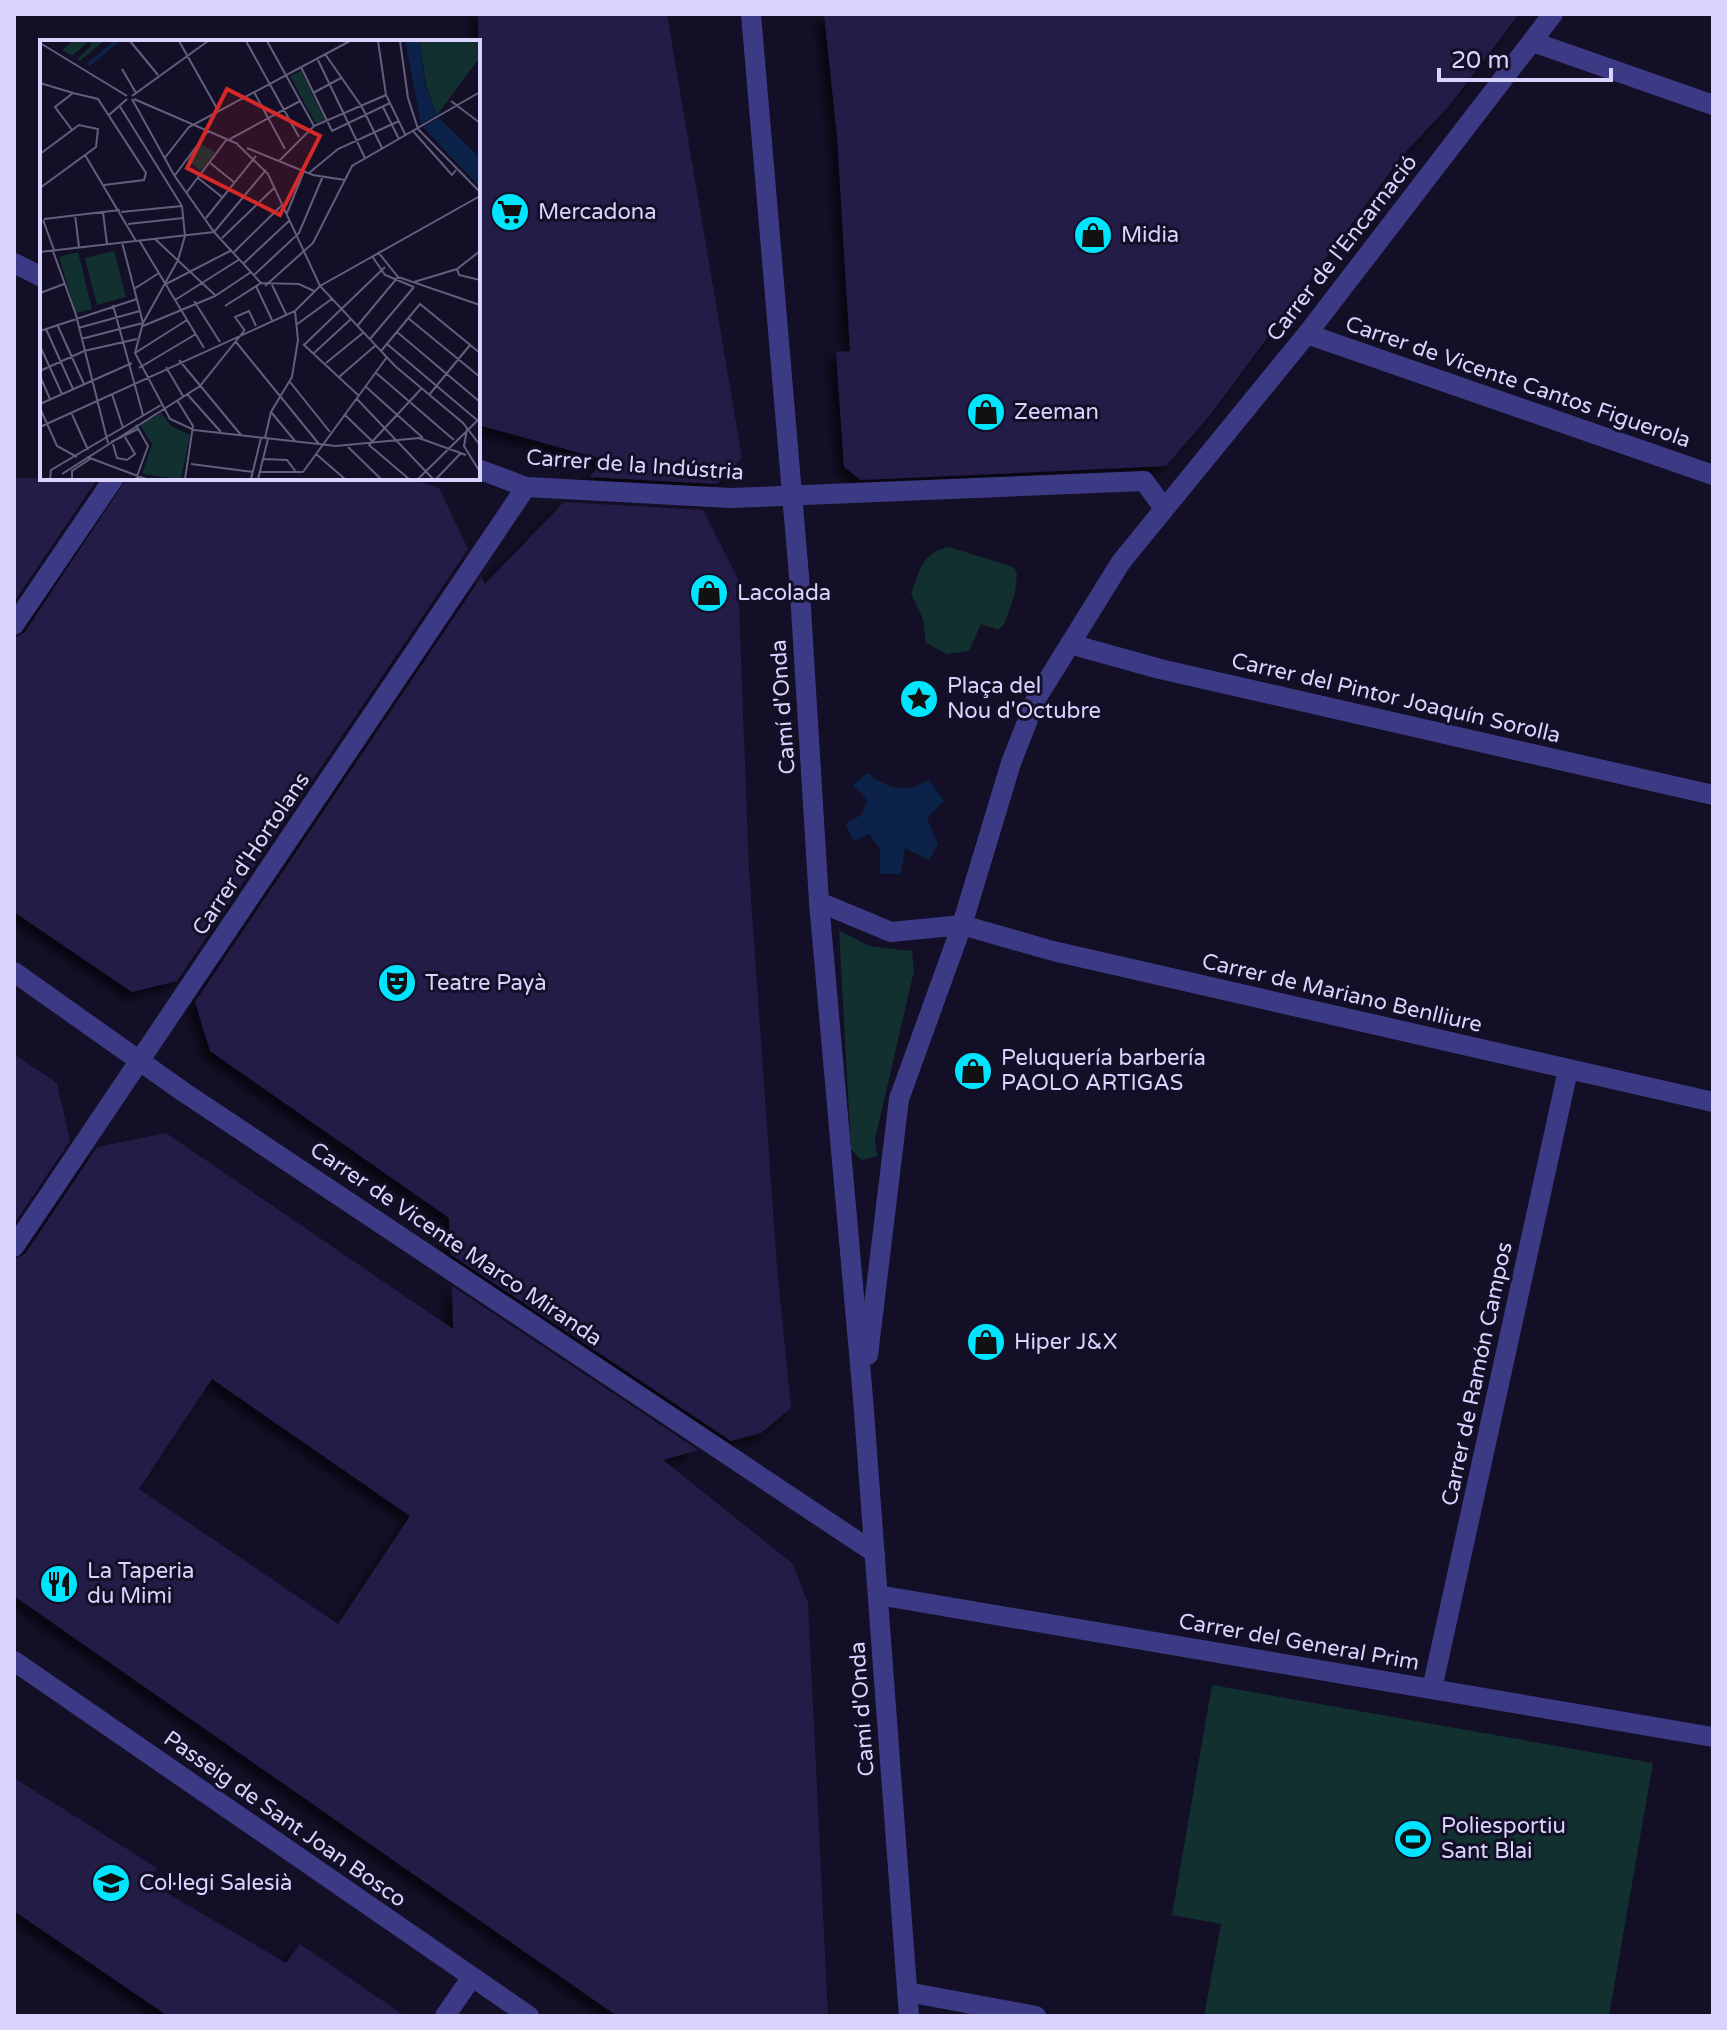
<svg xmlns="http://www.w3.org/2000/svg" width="1727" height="2030" font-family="'Varela Round',sans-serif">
<defs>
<filter id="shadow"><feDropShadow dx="-7" dy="7" stdDeviation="4" flood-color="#0009"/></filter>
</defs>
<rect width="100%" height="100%" fill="#130f26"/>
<!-- green -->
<g fill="#12302f">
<path d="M949,547L1013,567L1017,574L1015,593L1005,623L998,630L981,624L969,651L947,654L926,643L923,619L911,593C920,570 923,552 949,547Z"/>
<polygon points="839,930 869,946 912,951 914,971 875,1139 877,1156 861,1160 851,1149"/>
<polygon points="1212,1685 1653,1763 1609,2016 1204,2016 1221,1924 1172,1915"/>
</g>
<!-- water -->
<path fill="#0c2248" d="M867,773C889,788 903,795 929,780L944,801L927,818L938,844L929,860L905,848L901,874H880V849L869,834L853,841L846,824L862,814L867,800L853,785Z"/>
<!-- building -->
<g fill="#241b47" fill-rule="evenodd" filter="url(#shadow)">
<polygon points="478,14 667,14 742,458 717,484 589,477 605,460 478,425"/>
<polygon points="824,14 1519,14 1449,106 1401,157 1210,415 1166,466 861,480 844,467 836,352 850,351 837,136"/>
<polygon points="14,478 98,478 14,602"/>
<polygon points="127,478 408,478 439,488 468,549 177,981 132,992 14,912 14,638 25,632"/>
<polygon points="564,502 703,510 738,579 749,870 777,1268 791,1408 761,1433 731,1441 450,1254 449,1218 210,1051 195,1002 481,577 485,584"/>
<polygon points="14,1054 57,1083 70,1141 14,1224"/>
<path d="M166,1133L453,1329L452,1286L698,1450L663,1460L793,1564L808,1603L828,2016H617L14,1596V1260L25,1254L97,1147ZM212,1379L410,1516L338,1624L139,1489Z"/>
<polygon points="14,1778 157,1868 150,1883 286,1963 300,1944 405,2016 168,2016 14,1911"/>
</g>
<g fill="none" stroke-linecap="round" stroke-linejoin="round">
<!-- minor -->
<g stroke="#3d3a85" stroke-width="20">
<polyline points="751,14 799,576 819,902 863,1398 909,2016"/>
<polyline points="1533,42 1713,105"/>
<polyline points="14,263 42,277"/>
<polyline points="1307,334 1713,475"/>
<polyline points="478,469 526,487 731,498 1144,481 1163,507"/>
<polyline points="14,625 114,478"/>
<polyline points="1070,644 1160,669 1713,795"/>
<polyline points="819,902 891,932 962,925 1053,951 1713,1102"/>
<polyline points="14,972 185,1093 875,1553"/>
<polyline points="14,1247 526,487"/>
<polyline points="868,1355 899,1099 962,925 1011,763 1036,699 1121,562 1307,334 1553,14"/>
<polyline points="878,1595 1713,1737"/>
<polyline points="14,1661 529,2016"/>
<polyline points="1432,1689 1568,1070"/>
<polyline points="907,1992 1036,2016"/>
<polyline points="445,2016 472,1977"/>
</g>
</g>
<!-- icons -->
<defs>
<g id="supermarket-disc" transform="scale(2)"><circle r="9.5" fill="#00e5ff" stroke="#130f26"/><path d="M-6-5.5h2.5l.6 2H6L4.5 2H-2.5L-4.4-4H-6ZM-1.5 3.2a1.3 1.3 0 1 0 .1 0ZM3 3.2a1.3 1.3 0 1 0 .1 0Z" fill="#111"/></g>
<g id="shop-disc" transform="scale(2)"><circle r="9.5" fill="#00e5ff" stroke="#130f26"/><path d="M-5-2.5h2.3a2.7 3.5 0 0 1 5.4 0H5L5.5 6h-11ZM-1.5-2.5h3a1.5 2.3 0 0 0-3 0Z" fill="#111"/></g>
<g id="sight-disc" transform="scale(2)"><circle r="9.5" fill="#00e5ff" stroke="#130f26"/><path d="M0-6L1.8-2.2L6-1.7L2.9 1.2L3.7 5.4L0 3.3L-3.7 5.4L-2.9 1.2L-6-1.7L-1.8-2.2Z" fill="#111"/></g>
<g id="theatre-disc" transform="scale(2)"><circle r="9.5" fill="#00e5ff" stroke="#130f26"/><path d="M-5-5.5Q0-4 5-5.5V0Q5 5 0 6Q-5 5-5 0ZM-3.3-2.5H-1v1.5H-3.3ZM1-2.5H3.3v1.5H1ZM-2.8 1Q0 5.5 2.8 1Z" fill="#111"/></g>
<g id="restaurant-disc" transform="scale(2)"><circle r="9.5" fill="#00e5ff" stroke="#130f26"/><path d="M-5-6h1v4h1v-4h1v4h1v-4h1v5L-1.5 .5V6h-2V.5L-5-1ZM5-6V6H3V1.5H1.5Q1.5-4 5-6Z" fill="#111"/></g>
<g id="stadium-disc" transform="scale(2)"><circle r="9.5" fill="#00e5ff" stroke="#130f26"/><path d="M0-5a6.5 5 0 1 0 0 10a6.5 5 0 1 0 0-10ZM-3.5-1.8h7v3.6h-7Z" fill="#111"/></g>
<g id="school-disc" transform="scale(2)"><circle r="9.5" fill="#00e5ff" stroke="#130f26"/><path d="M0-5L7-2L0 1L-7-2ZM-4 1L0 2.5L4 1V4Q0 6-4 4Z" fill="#111"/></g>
</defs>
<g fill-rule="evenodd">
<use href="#supermarket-disc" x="510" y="212"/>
<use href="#shop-disc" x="1093" y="235"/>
<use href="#shop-disc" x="986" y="412"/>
<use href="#shop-disc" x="709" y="593"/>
<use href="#sight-disc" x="919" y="699"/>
<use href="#theatre-disc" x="397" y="983"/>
<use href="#shop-disc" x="973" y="1071"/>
<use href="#shop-disc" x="986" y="1342"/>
<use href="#restaurant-disc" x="59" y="1584"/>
<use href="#stadium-disc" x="1413" y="1839"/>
<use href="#school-disc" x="111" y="1883"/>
</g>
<g text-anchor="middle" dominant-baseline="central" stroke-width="6" stroke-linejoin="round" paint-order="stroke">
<!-- poi labels -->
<g font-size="22" fill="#d9d4ff" stroke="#130f26" text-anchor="start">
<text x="538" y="212">Mercadona</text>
<text x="1121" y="235">Midia</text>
<text x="1014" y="412">Zeeman</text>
<text x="737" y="593">Lacolada</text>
<text x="947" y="686">Plaça del<tspan x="947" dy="25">Nou d'Octubre</tspan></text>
<text x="425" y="983">Teatre Payà</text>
<text x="1001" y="1058">Peluquería barbería<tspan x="1001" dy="25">PAOLO ARTIGAS</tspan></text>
<text x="1014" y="1342">Hiper J&amp;X</text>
<text x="87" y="1571">La Taperia<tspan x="87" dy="25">du Mimi</tspan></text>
<text x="1441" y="1826">Poliesportiu<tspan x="1441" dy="25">Sant Blai</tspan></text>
<text x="139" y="1883">Col·legi Salesià</text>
</g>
<!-- street labels -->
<g font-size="22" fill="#d9d4ff" stroke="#130f26">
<text transform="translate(1342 248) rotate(-52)">Carrer de l'Encarnació</text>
<text transform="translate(1518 382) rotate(19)">Carrer de Vicente Cantos Figuerola</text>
<text transform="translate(635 465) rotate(4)">Carrer de la Indústria</text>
<text transform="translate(1396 698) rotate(13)">Carrer del Pintor Joaquín Sorolla</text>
<text transform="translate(783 707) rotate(-94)">Camí d'Onda</text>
<text transform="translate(251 854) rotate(-56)">Carrer d'Hortolans</text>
<text transform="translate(1342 993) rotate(13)">Carrer de Mariano Benlliure</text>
<text transform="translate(456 1244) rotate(34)">Carrer de Vicente Marco Miranda</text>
<text transform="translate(1477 1374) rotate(-78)">Carrer de Ramón Campos</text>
<text transform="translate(1299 1642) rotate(10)">Carrer del General Prim</text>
<text transform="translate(862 1709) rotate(-94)">Camí d'Onda</text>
<text transform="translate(285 1819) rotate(35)">Passeig de Sant Joan Bosco</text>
</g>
</g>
<!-- overview -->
<g transform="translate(40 40)">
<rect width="440" height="440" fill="#130f26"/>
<path d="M33,1H64L40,21L37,19L52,5L49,1L32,16L22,10ZM380,1H440V17L397,75L386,46ZM261,31L285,80L276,84L250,36ZM160,104L175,112L161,131L147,120ZM74,211L86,257L57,265L45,218ZM38,212L52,269L36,273L19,217ZM121,373L131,386L150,395L141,439L102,434L112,404L100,385Z" fill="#12302f"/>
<path d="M365,1H380L385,46L397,75L381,84ZM399,78L440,118V147L383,87Z" fill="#0c2248"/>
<path fill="none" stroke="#0c2248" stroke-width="4" d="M48,25L77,1"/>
<path fill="none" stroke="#625e7d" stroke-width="2" d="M90,1L118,35M139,1L179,72M206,1L259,97M227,1L274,86M338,1L346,55L366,96M360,1L368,58L378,89L440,152M0,3L87,56M285,14L322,67L342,108M277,18L325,118M261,27L292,91L350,63M82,29L96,53M0,43L33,53M214,52L245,109M273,53L301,38M92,56L168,1M92,59L134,135L174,192L221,243L259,244L274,251M94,59L198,104M411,61L440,83M79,65L142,166L145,196L138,220L103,283L95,313L130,379L154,390L296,406L379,398L426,415M343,67L359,99M69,75L87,59M32,90L15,67L33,53L58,59L106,133L104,140L64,145M373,91L412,135L416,130M190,99L260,61M196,103L228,134L280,246L355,326L423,383L440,405M207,108L273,135L305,140M0,114L39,85L58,89L56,107L0,148M45,115L96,201M124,119L149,87L310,1M239,121L274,86L346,55M169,122L195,143M269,133L298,109L359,81M135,135L168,91M158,138L182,157M147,152L187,99M63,172L67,204M81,172L142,166M247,173L264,131M35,175L39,207M166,178L216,116M4,179L80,170M3,180L14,210M88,184L143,178M174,192L226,130M182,198L234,148M115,199L175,255M99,200L164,308M13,211L36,275L68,403M0,212L174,192M194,212L242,165M338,212L358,237L440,265M332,216L345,235L374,247M204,223L250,180M417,229L419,235L440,240M214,235L259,193L283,136M374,242L417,229L440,211M126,244L192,210M232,245L246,274M216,246L232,280M225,246L273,203L312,126L440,52M94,249L119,233M0,253L24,244M135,260L200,219M154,261L180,302M73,265L103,375M185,266L221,243M368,278L440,337M17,284L44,344M256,285L293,258M318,285L358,237M103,286L175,256L211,232M38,288L100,271M6,289L33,349M0,291L97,259M205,291L195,277L209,271L216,286M357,292L440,362M41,299L103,283L82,202M330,299L374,247M196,302L279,404M263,304L318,355M347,304L437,380M264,305L345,227M0,306L22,354M341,311L380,264L440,313M95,313L147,280M274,313L311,279M139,320L201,395M286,323L324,292M126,327L143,356M99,328L156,294M0,331L44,311L97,299M335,332L414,400M0,336L10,359M299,337L336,305M250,342L290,392M325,346L383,398M72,354L83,388M147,354L181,392M389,355L430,305M316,358L393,439M137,360L153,386L145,439M0,364L92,323M0,368L17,406L37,417M31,372L48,410M231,372L255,401M304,374L334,403M96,385L108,406L96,439M0,387L255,271L280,246L440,156M427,389L424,406L440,432M225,398L231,372L252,337L258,300L255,271M71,402L98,389M73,404L77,418L87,420L95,414L85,397M308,407L341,439M276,414L305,439M47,417L106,439M223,419L247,420L256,432M151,424L213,432M220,432H263M263,432L347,317M22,434L160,346L204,291M32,438V431L50,419M10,439L11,430L121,365M211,439L221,398M218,439L228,399M369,439L329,405L381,349M378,439L440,378M396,439L421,413"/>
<path fill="#d62828" fill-opacity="0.15" stroke="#d62828" stroke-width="4" d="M187,49L280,96L240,175L147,128Z"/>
<rect width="440" height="440" fill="none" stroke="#d9d4ff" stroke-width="4"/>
</g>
<!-- border -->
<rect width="1727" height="2030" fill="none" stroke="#d9d4ff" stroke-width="32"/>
<!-- scale -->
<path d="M1439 68v12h172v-12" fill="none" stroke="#d9d4ff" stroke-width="4"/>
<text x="1451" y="68" font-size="24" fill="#d9d4ff" stroke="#130f26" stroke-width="6" paint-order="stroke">20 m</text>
</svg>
